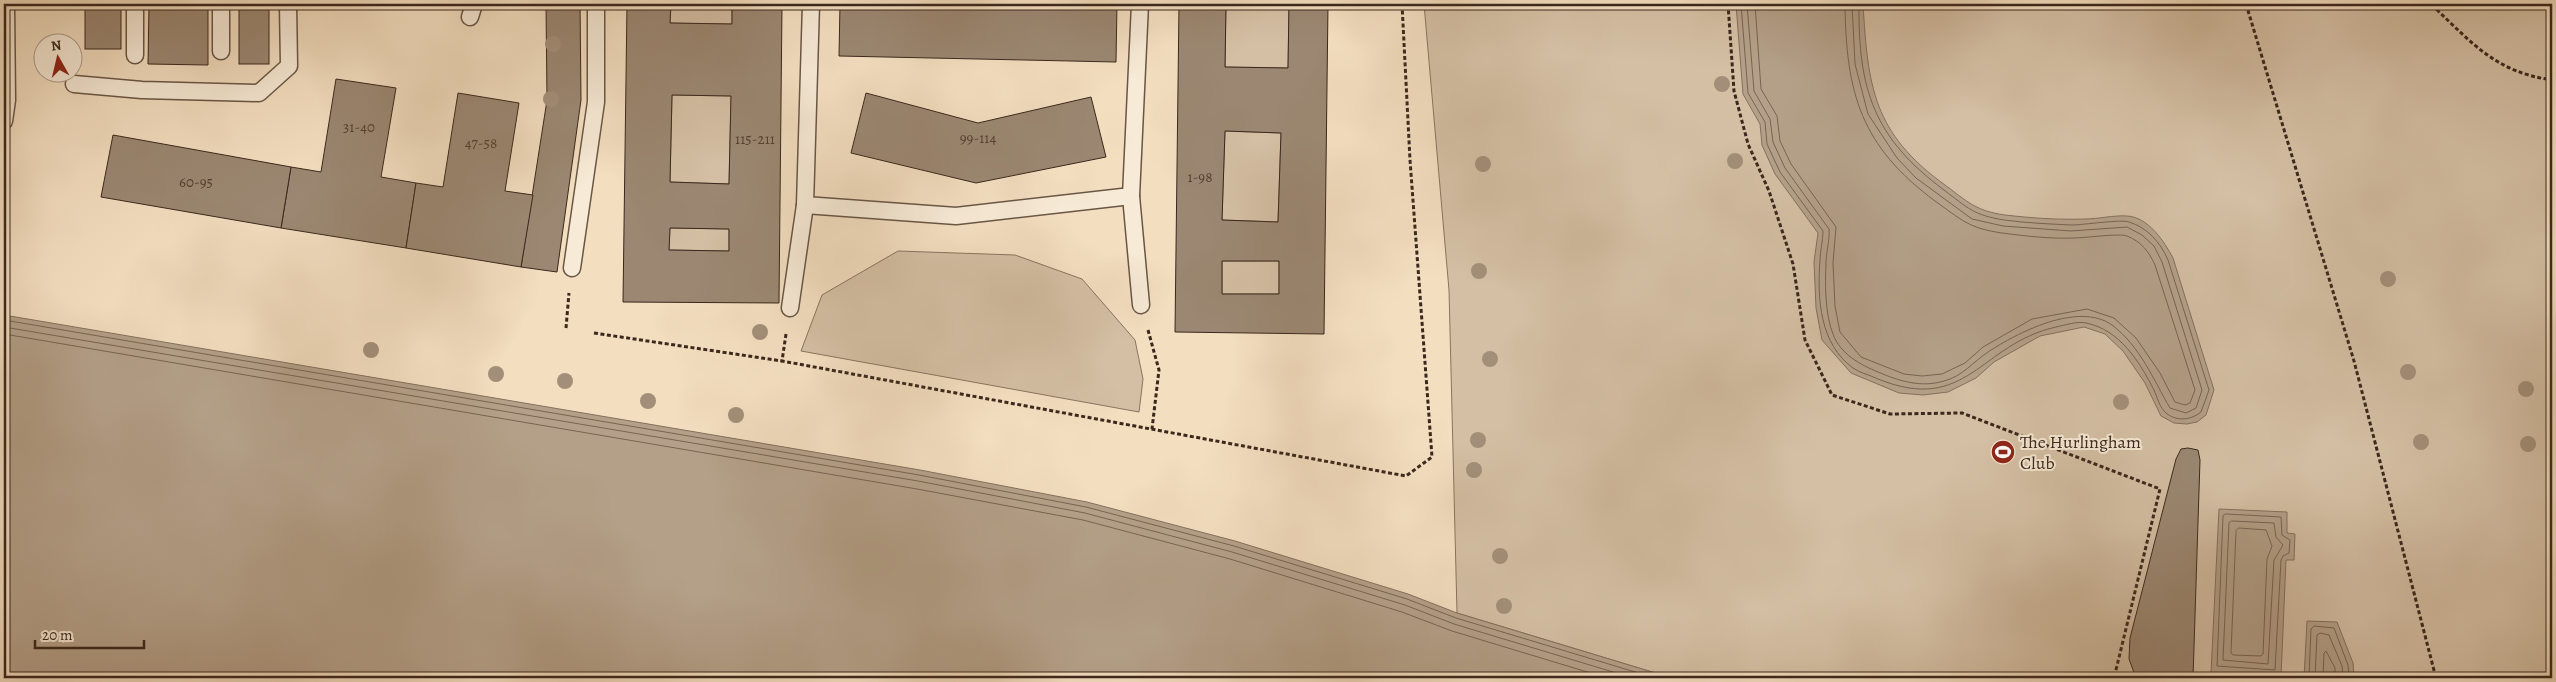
<svg xmlns="http://www.w3.org/2000/svg" width="2556" height="682" font-family="Alegreya,serif">
<rect width="100%" height="100%" fill="#f3dec0"/>
<filter id="stains"><feTurbulence type="fractalNoise" baseFrequency=".004" numOctaves="4"/><feColorMatrix values="0 0 0 0 .2 0 0 0 0 .09 0 0 0 0 .02 0 0 0 .5 -.17"/></filter>
<radialGradient id="worn" r=".72"><stop offset=".6" stop-color="#630" stop-opacity="0"/><stop offset="1" stop-color="#630" stop-opacity=".3"/></radialGradient>
<!-- green -->
<g fill="#d4bfa4" stroke="#887460">
<polygon points="671,4 732,4 732,24 670,23"/>
<polygon points="1226,4 1289,4 1288,68 1225,67"/>
<polygon points="1424,4 2552,4 2552,678 1672,678 1457,613 1449,290"/>
<polygon points="672,95 731,96 729,184 670,182"/>
<polygon points="1225,131 1281,133 1278,222 1222,220"/>
<polygon points="670,228 729,229 729,251 669,250"/>
<polygon points="898,251 1015,255 1082,279 1135,340 1143,379 1139,412 801,351 822,295"/>
<rect x="1222" y="261" width="57" height="33"/>
</g>
<!-- water -->
<g fill="#b4a089" stroke="#84705e">
<path d="M1736,4H1863C1868,87 1873,133 1945,185C1968,202 1976,211 2005,215C2031,218 2059,220 2085,219C2098,219 2114,215 2127,216C2148,217 2164,241 2173,258L2214,390L2206,415L2197,422L2187,424L2174,423L2161,416L2145,383L2123,351L2105,334L2084,327L2040,336L1994,362L1976,378L1948,392L1923,395L1899,393L1851,373L1822,340L1816,308L1814,262L1818,233L1775,174L1762,145L1760,124L1743,94Z"/>
<polygon points="4,315 920,470 1087,502 1235,541 1408,594 1457,613 1672,678 4,678"/>
<polygon points="2219,509 2287,512 2287,533 2295,534 2294,560 2286,560 2281,676 2211,673"/>
<polygon points="2307,621 2337,622 2353,663 2354,678 2304,678"/>
</g>
<g fill="none" stroke-linecap="round" stroke-linejoin="round">
<!-- shore -->
<g stroke="#786453" stroke-width="1">
<path d="M1741,4L1748,93L1765,122L1767,144L1780,172L1823,231C1823,241 1820,251 1820,261C1817,299 1820,344 1853,368C1860,373 1870,375 1878,379C1967,415 1980,344 2056,327C2065,325 2078,321 2086,323C2120,330 2139,361 2154,390C2157,397 2160,408 2166,413C2177,422 2191,420 2201,412L2209,390L2168,260C2160,242 2148,228 2129,222C2122,219 2083,225 2072,225C2050,224 2026,223 2004,220C1973,215 1968,208 1944,190C1874,138 1858,90 1859,4"/>
<path d="M1747,4L1754,91L1770,119L1773,142L1785,168L1829,229C1830,240 1826,252 1826,263C1825,285 1825,314 1833,334C1840,354 1861,365 1878,372C1899,381 1921,388 1944,381C1963,376 1973,362 1988,352C2017,333 2078,301 2112,325C2140,346 2153,379 2170,408L2186,413L2196,408L2202,390L2162,262L2154,246L2142,235L2127,227L2071,231L2003,226L1972,219L1916,178L1897,158L1868,114L1855,64L1852,4"/>
<path d="M1755,4L1761,89L1777,116L1780,141L1791,164L1836,227L1833,263L1835,306L1840,332L1861,357L1904,374L1922,376L1942,374L1965,363L1983,347L2032,319L2087,309L2114,318L2136,338L2160,373L2175,402L2185,405L2190,403L2195,390L2155,265C2149,252 2142,242 2127,236C2120,233 2085,238 2074,238C2051,239 2025,236 2002,233C1968,228 1962,220 1935,201C1861,146 1846,94 1845,4"/>
<polyline points="4,320 919,475 1086,507 1234,546 1407,599 1456,618 1655,678"/>
<polyline points="4,327 918,481 1085,513 1232,552 1405,605 1454,624 1633,678"/>
<polyline points="4,334 917,489 1083,520 1230,559 1402,612 1452,631 1607,678"/>
<polygon points="2226,514 2281,517 2282,535 2290,540 2289,553 2283,556 2281,560 2275,670 2217,666 2223,516"/>
<polygon points="2232,521 2274,523 2276,537 2283,545 2274,560 2268,664 2223,660 2229,523"/>
<polygon points="2239,528 2266,530 2272,546 2267,559 2263,654 2261,656 2233,655 2231,653 2236,531"/>
<polyline points="2309,678 2311,629 2314,626 2334,628 2348,665 2349,678"/>
<polyline points="2315,678 2317,635 2320,633 2329,635 2342,666 2343,678"/>
<polyline points="2323,678 2324,653 2326,651 2335,668 2335,678"/>
</g>
</g>
<!-- building -->
<g fill="#9b8772" stroke="#3b281d" fill-rule="evenodd">
<rect x="85" y="4" width="36" height="45"/>
<polygon points="149,4 208,4 208,65 148,64"/>
<rect x="239" y="4" width="30" height="60"/>
<polygon points="546,4 580,4 581,100 557,272 521,267 547,100"/>
<path d="M627,4H671L670,23L732,24V4H782L779,303L623,302ZM672,95L731,96L729,184L670,182ZM670,228L729,229V251L669,250Z"/>
<polygon points="840,4 1117,4 1116,62 839,56"/>
<path d="M1179,4H1226L1225,67L1288,68L1289,4H1328L1324,334L1175,332ZM1225,131L1281,133L1278,222L1222,220ZM1222,261H1279V294H1222Z"/>
<polygon points="336,79 396,88 381,177 416,183 406,248 281,228 291,167 321,172"/>
<polygon points="458,93 519,103 505,191 533,195 521,267 406,248 416,183 443,187"/>
<polygon points="866,93 978,123 1091,97 1106,157 976,183 851,153"/>
<polygon points="113,135 291,167 281,228 101,197"/>
<polygon points="2188,448 2198,450 2200,460 2193,678 2136,678 2129,659 2130,638 2176,459 2181,449"/>
</g>
<g fill="none" stroke-linecap="round" stroke-linejoin="round">
<!-- lane casing -->
<g stroke="#695646" stroke-width="19">
<g id="lane">
<polyline points="811,4 805,205 956,216 1131,196 1140,4"/>
<polyline points="470,17 474,4"/>
<polyline points="221,51 221,4"/>
<polyline points="135,55 135,4"/>
<polyline points="74,84 142,90 259,93 289,66 288,4"/>
<polyline points="4,121 7,100 6,4"/>
<polyline points="1131,196 1141,305"/>
<polyline points="572,268 596,102 596,4"/>
<polyline points="790,308 805,205"/>
</g>
</g>
<!-- path -->
<g stroke="#3b281d" stroke-width="3" stroke-dasharray="4 2.5" stroke-linecap="butt">
<polyline points="1728,4 1734,91 1748,144 1769,191 1793,264 1805,340 1832,395 1890,414 1962,413 2160,489 2114,678"/>
<polyline points="2246,4 2354,361 2436,678"/>
<path d="M2425,4L2434,7C2473,44 2496,72 2552,80"/>
<polyline points="566,328 569,293"/>
<polyline points="1148,330 1159,370 1152,429"/>
<polyline points="594,333 782,361"/>
<polyline points="786,334 782,361 1406,476 1432,457 1410,160 1402,4"/>
</g>
<!-- lane -->
<use href="#lane" stroke="#f7ead6" stroke-width="16"/>
</g>
<!-- trees -->
<g fill="#a38f79">
<circle cx="553" cy="44" r="8"/>
<circle cx="1722" cy="84" r="8"/>
<circle cx="551" cy="99" r="8"/>
<circle cx="1735" cy="161" r="8"/>
<circle cx="1483" cy="164" r="8"/>
<circle cx="1479" cy="271" r="8"/>
<circle cx="2388" cy="279" r="8"/>
<circle cx="760" cy="332" r="8"/>
<circle cx="371" cy="350" r="8"/>
<circle cx="1490" cy="359" r="8"/>
<circle cx="2408" cy="372" r="8"/>
<circle cx="496" cy="374" r="8"/>
<circle cx="565" cy="381" r="8"/>
<circle cx="2526" cy="389" r="8"/>
<circle cx="648" cy="401" r="8"/>
<circle cx="2121" cy="402" r="8"/>
<circle cx="736" cy="415" r="8"/>
<circle cx="1478" cy="440" r="8"/>
<circle cx="2421" cy="442" r="8"/>
<circle cx="2528" cy="444" r="8"/>
<circle cx="1474" cy="470" r="8"/>
<circle cx="1500" cy="556" r="8"/>
<circle cx="1504" cy="606" r="8"/>
</g>
<!-- icons -->
<defs>
<g id="stadium-disc" transform="scale(1.25)"><circle r="9.5" fill="#8f2418" stroke="#f7ead6"/><path d="M0-5a6.5 5 0 1 0 0 10a6.5 5 0 1 0 0-10ZM-3.5-1.8h7v3.6h-7Z" fill="#fff"/></g>
</defs>
<g fill-rule="evenodd">
<use href="#stadium-disc" x="2003" y="452"/>
</g>
<g text-anchor="middle" dominant-baseline="central" stroke-width="4" stroke-linejoin="round" paint-order="stroke">
<!-- number labels -->
<g font-size="15" fill="#534032">
<text x="359" y="127">31-40</text>
<text x="978" y="138">99-114</text>
<text x="755" y="139">115-211</text>
<text x="481" y="143">47-58</text>
<text x="1200" y="177">1-98</text>
<text x="196" y="182">60-95</text>
</g>
<!-- poi labels -->
<g font-size="18" fill="#3b281d" stroke="#f7ead6" text-anchor="start">
<text x="2020" y="442">The Hurlingham<tspan x="2020" dy="21">Club</tspan></text>
</g>
</g>
<!-- margin -->
<rect width="2556" height="682" fill="none" stroke="#f3dec0" stroke-width="20"/>
<rect x="5" y="5" width="2546" height="672" fill="none" stroke="#3b281d" stroke-width="2.5"/>
<rect x="10" y="10" width="2536" height="662" fill="none" stroke="#3b281d"/>
<!-- north arrow -->
<g transform="translate(58 58) rotate(352)"><circle r="24" fill="#f7ead6" stroke="#ac9c8c"/>
<path d="M0-4L9 19L0 12L-9 19Z" fill="#8f2418"/>
<text y="-8" font-size="14" font-weight="bold" text-anchor="middle" fill="#3b281d">N</text>
</g>
<!-- scale -->
<path d="M35 640v8h109v-8" fill="none" stroke="#3b281d" stroke-width="2.5"/>
<text x="42" y="640" font-size="15" fill="#3b281d" stroke="#f7ead6" stroke-width="4" paint-order="stroke">20 m</text>
<rect width="100%" height="100%" filter="url(#stains)"/>
<rect width="100%" height="100%" fill="url(#worn)"/>
</svg>
